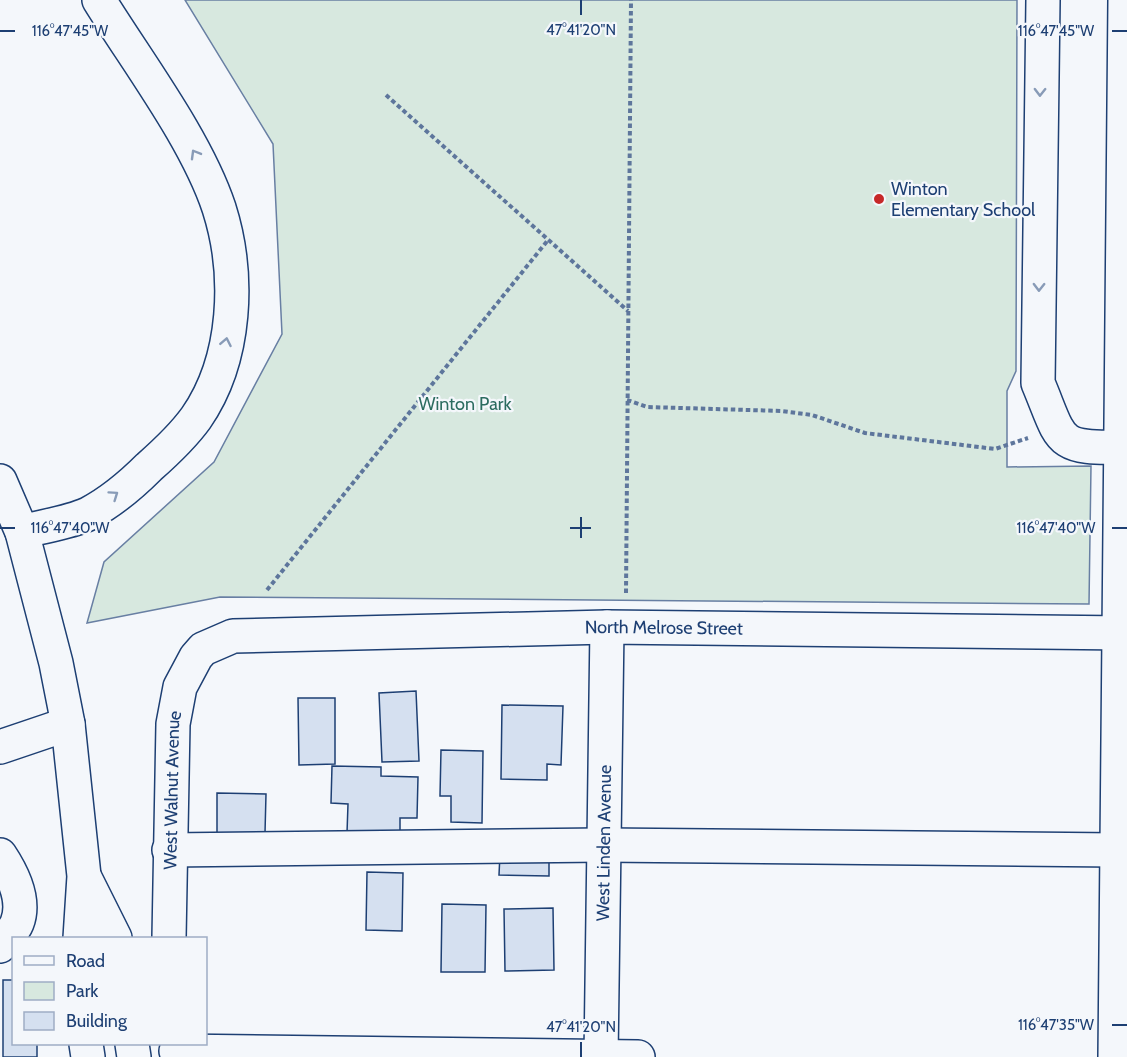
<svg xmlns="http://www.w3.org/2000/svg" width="1127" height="1057" font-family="Cabin,sans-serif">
<rect width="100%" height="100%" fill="#f4f7fb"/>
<!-- green -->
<polygon fill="#d7e8df" stroke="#687fa3" stroke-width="1.5" points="185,0 1017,0 1016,371 1007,391 1007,467 1091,466 1089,604 220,597 87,623 104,562 214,462 282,334 273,144"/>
<!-- building -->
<g fill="#d5e0f0" stroke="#1d3f73" stroke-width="1.5">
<polygon points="416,691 419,761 382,762 379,693"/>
<polygon points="298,698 335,698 335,764 299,765"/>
<polygon points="502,705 563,706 561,765 547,764 547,780 501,779"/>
<polygon points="441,750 483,751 482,823 451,822 451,796 440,796"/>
<polygon points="332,766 381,767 381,776 418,777 417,818 400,818 400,835 347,833 348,804 331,803"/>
<polygon points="217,793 266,794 265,833 217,833"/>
<polygon points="500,854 549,854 549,876 499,875"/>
<polygon points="367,872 403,873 402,931 366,930"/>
<polygon points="442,904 486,905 485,972 441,972"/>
<polygon points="553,908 554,970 505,971 504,909"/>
<polygon points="3,980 14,980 14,1044 37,1044 37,1057 3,1057"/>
</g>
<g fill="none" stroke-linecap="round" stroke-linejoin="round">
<!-- minor casing -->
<g stroke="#1d3f73" stroke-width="36">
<g id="minor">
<path d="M1043,0L1038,383C1062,440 1055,449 1120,447"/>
<polyline points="0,747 68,724"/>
<polyline points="169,850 603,845 1117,850"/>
<path d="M0,855C12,873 26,900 17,923C14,931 5,939 0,946"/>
<path id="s1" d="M169,938L173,724L180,687L196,657L203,649L233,636L607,627L1127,633"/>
<polyline points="176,1051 638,1057"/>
<path id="s2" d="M601,1057L607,627"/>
<polyline points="1115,1057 1125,0"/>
</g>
</g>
<!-- highway casing -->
<g stroke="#1d3f73" stroke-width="36">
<g id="highway">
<polyline points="0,481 22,532 56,663 68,724 84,876 80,938"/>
<path d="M22,532C43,526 68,523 88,514C109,503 132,484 149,467C166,452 183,436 196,418C237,359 240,274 219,208C196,139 138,63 99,0"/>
<polyline points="85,878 115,938"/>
<polyline points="86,1044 88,1057"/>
<polyline points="132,1044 134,1057"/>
</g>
</g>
<!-- path -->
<g stroke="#5e769c" stroke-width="4" stroke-dasharray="4.5 3" stroke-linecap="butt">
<polyline points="386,95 628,311"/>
<polyline points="627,400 647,407 782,411 812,415 865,433 995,449 1028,438"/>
<polyline points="267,590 548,240"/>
<polyline points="626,593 631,0"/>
</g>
<!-- minor -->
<use href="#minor" stroke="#f4f7fb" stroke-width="33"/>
<!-- highway -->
<use href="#highway" stroke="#f4f7fb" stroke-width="33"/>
</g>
<!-- one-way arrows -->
<defs><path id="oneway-chevron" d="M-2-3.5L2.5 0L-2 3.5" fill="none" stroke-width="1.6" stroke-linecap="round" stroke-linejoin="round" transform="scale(1.5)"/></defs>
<g stroke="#889bb7">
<use href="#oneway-chevron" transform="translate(1040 92) rotate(91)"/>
<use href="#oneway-chevron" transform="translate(195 154) rotate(-120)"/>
<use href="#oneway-chevron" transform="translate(1039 287) rotate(91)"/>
<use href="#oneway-chevron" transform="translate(226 342) rotate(-79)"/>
<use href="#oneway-chevron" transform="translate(114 495) rotate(-35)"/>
</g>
<!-- ticks -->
<path fill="none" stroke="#1d3f73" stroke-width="2" d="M581,0V15M0,31H15M1112,31H1127M581,517V538M0,528H15M570,528H591M1112,528H1127M1112,1025H1127M581,1042V1057"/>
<!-- markers -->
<circle fill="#c62828" stroke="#f4f7fb" stroke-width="2" cx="879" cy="199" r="6"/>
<g text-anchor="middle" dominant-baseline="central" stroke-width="4.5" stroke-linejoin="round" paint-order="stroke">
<!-- poi labels -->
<g font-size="18" fill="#1d3f73" stroke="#f4f7fb" text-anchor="start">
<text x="891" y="189">Winton<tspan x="891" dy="21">Elementary School</tspan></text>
</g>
<!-- park labels -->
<g font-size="18" fill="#2c6c60" stroke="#f4f7fb">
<text x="465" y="404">Winton Park</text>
</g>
<!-- street labels -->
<g font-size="18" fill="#1d3f73" stroke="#f4f7fb">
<text stroke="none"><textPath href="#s1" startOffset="760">North Melrose Street</textPath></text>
<text stroke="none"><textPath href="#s1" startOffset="148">West Walnut Avenue</textPath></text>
<text stroke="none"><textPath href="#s2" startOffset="214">West Linden Avenue</textPath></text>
</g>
</g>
<g font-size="15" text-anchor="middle" fill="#1d3f73" stroke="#f4f7fb" stroke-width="4.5" stroke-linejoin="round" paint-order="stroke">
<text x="581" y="35">47°41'20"N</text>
<text x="1056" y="36">116°47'45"W</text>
<text x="70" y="36">116°47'45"W</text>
<text x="1056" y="533">116°47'40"W</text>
<text x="70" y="533">116°47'40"W</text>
<text x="1056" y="1030">116°47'35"W</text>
<text x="581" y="1032">47°41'20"N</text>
</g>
<!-- legend -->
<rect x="12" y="937" width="195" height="108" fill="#f4f7fb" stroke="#9eadc5" stroke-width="1.5"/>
<rect x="24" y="956" width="30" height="9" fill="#f4f7fb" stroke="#9eadc5" stroke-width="1.5"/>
<text x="66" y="967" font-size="18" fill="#1d3f73">Road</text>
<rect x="24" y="982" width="30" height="18" fill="#d7e8df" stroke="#9eadc5" stroke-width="1.5"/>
<text x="66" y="997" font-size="18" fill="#1d3f73">Park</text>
<rect x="24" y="1012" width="30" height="18" fill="#d5e0f0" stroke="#9eadc5" stroke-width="1.5"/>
<text x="66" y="1027" font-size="18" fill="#1d3f73">Building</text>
</svg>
